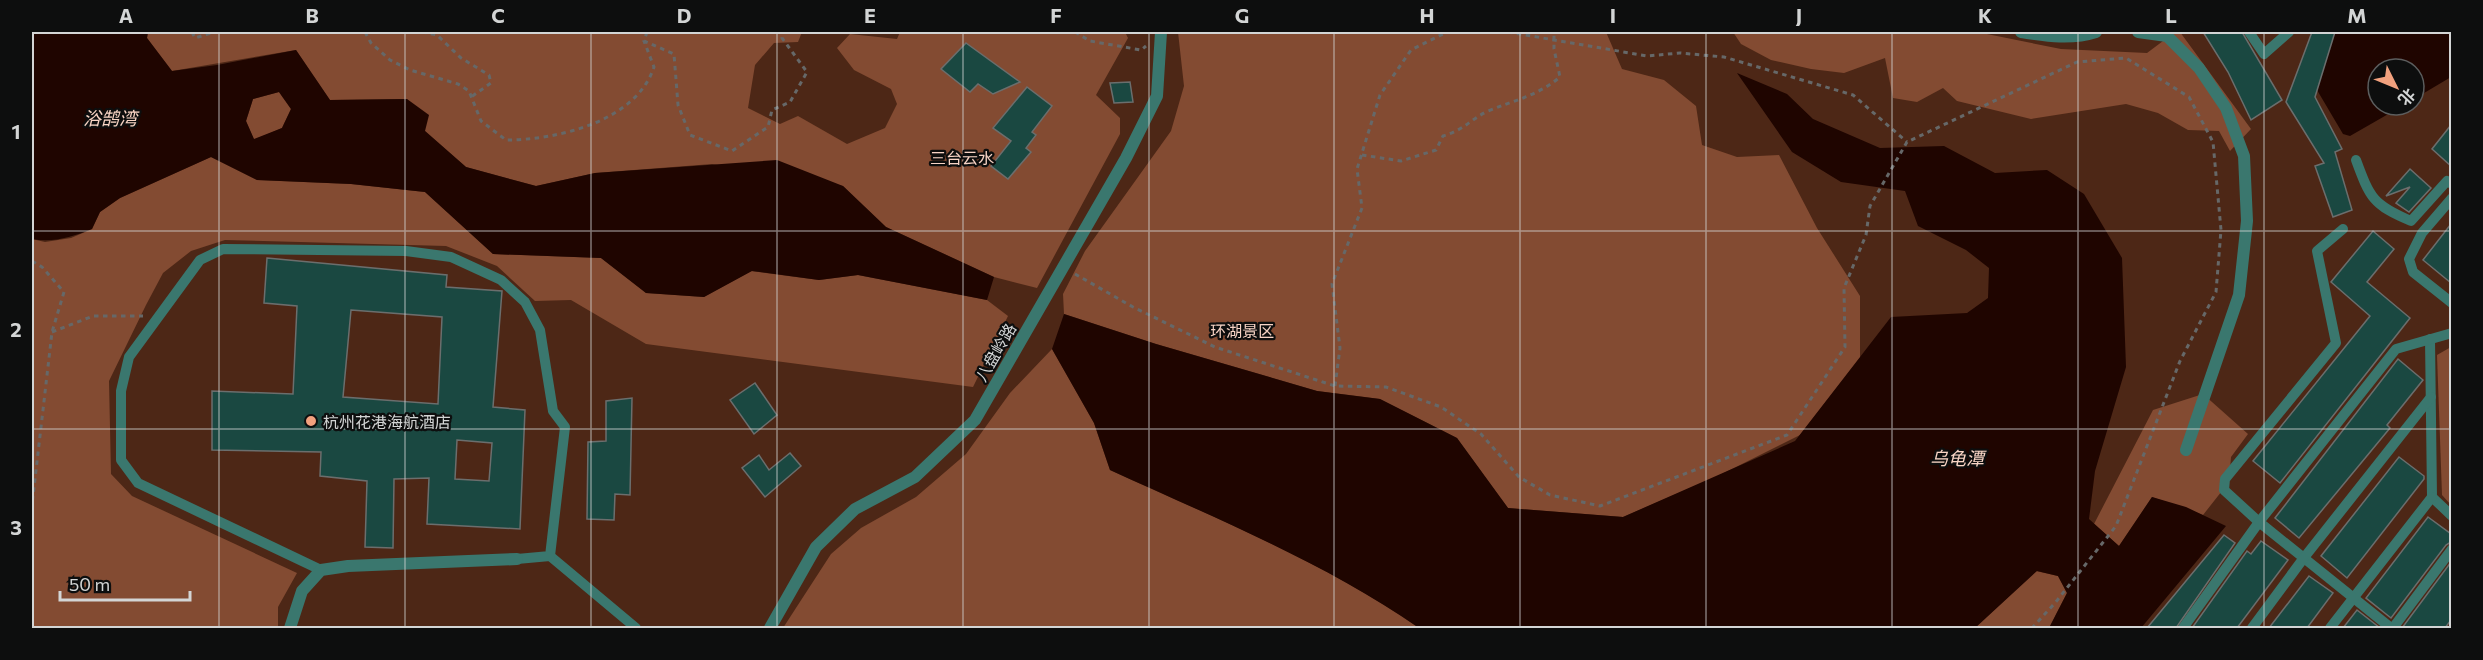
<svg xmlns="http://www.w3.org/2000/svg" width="2483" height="660" font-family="Commissioner,'Noto Sans SC',sans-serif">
<rect width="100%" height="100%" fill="#232625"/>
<!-- green -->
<path fill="#4d2716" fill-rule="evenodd" d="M32,32H2451V628H32ZM2378,69H2414V105H2378Z"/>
<!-- forest -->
<g fill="#834b32">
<polygon points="148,32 802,32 798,42 774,43 755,65 748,108 780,124 798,116 847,144 885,128 897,104 891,89 854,70 837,48 850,34 897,39 900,32 1125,32 1128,38 1096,95 1120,118 1120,134 1037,288 994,277 886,227 843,186 712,164 595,173 536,186 466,167 425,131 407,99 330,100 296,50 172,71 147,38"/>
<polygon points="1178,32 1606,32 1622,69 1664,80 1696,106 1702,145 1737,157 1779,155 1817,228 1860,296 1860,358 1800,435 1718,476 1623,517 1508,508 1457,438 1380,399 1317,391 1156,344 1064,314 1063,294 1085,251 1171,131 1184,86"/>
<polygon points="1733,32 1977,32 2061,49 2147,53 2175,32 2180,32 2251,129 2230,151 2219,131 2188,130 2158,113 2126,104 2031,119 1957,101 1943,88 1917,102 1893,98 1885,58 1844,73 1811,69 1771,60 1741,44"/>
<polygon points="279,92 291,109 282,128 254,140 246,121 253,99"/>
<polygon points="211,157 257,180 351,184 425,192 493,254 601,258 646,293 704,297 751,271 819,280 858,275 987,300 1008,316 973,387 646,344 571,300 535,301 497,266 446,246 225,240 191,251 163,273 146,305 109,381 111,474 132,496 297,573 278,607 278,628 32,628 32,239 45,242 71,238 92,229 100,212 120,198"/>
<polygon points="2451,347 2452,347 2451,505 2442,495 2437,355"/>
<path d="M1052,349L1094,423L1110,470C1213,517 1327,563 1419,628H783L831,554L861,528L916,497L966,454L1010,393Z"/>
<polygon points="2203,394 2248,434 2231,457 2229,482 2203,515 2152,497 2119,546 2094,524 2153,410"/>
<polygon points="2036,571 2058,576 2067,593 2049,628 1975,628"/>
</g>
<!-- water -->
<g fill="#1f0500" fill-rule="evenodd">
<path d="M32,32H148L147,38L172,71L217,65L296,50L330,100L407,99L429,115L425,131L466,167L536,186L595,173L777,160L843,186L886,227L994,277L987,300L858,275L819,280L752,271L704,297L646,293L601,258L493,254L425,192L351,184L257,180L211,157L120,198L100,212L92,229C72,237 53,243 32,239ZM279,92L291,109L282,128L254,139L246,121L253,99Z"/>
<polygon points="2335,32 2451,32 2451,77 2414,99 2414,69 2378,69 2378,105 2404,105 2350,136 2343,134 2317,90"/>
<path d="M1737,73L1787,94L1813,119L1880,148L1944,146L1995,173L2047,170L2084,194L2122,258L2126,367L2095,471L2089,519L2119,546L2152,497L2186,507L2226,526L2141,628H2049L2067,593L2058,576L2037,571L1975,628H1419C1327,564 1213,517 1110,470L1094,423L1052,349L1064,314L1156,344L1317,391L1380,399L1457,438L1508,508L1623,517L1795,441L1891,317L1967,313L1988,298L1989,268L1966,250L1918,226L1905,191L1841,182L1792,152Z"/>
</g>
<!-- building -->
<g fill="#1a4841" stroke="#6b6e6d" stroke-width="1.5" fill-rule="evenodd">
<polygon points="2203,32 2242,32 2282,100 2251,120 2228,72"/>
<polygon points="2312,32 2335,32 2315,97 2342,149 2335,152 2352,210 2333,217 2315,166 2324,163 2286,102"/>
<polygon points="966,43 1020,82 993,94 978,84 970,92 941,69"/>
<polygon points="1130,82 1133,102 1114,103 1110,83"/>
<polygon points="1027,87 1052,106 1032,132 1036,135 1026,148 1031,152 1008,179 991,166 1011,141 993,128"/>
<polygon points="2451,125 2451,166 2432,149"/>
<polygon points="2410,169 2431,188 2409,212 2396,203 2410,187 2386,196"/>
<polygon points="2451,224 2451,283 2423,260"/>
<polygon points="2373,231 2394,249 2367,282 2410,318 2280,483 2253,461 2370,316 2331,282"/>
<path d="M267,258L447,275L446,287L502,291L493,407L525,410L520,529L427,524L429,478L394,479L393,548L365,547L367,481L320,476L321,452L212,450V391L293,394L297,306L264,303ZM351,310L442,317L438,404L343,397ZM457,440L492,443L489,481L455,479Z"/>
<polygon points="2398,359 2423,380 2387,425 2390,428 2299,538 2275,518"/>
<polygon points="755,383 777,415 754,434 730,400"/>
<polygon points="632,398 630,495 615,494 614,520 587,519 588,442 606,441 606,401"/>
<polygon points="790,453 801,466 765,497 742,468 759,455 769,470"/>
<polygon points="2399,457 2424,476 2424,479 2347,578 2321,556"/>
<polygon points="2428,517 2451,534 2451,542 2446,545 2391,618 2366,598"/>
<polygon points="2224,535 2235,543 2176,628 2147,628"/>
<polygon points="2261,541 2288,560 2237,628 2192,628 2247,551 2251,554"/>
<polygon points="2451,562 2451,620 2445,628 2402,628"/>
<polygon points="2309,576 2333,593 2307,628 2269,628"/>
<polygon points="2357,610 2380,628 2343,628"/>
</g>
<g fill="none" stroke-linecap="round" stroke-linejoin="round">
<!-- path -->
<g stroke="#666868" stroke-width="3" stroke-dasharray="4.5 4.5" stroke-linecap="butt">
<polyline points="192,32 195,38 214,32"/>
<path d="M365,32L371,43L390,60L410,70L458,84L469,91L481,121L506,140C556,140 636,122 654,67L644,41"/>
<polyline points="422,32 437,35 461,58 489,75 491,83 471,97"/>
<polyline points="647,32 644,41 674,54 678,105 690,135 732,151 768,127 772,110 790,102 807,72 782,38 783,32"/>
<polyline points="1075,32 1090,41 1141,50 1146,46"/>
<polyline points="1508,32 1647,56 1680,53 1724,57 1853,95 1907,142"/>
<path d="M1362,155L1401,161L1436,150L1443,136C1464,130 1471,119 1488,111C1515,100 1537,96 1560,77L1554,49V32"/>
<polyline points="32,261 42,267 64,292 52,332 32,505"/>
<polyline points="1075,274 1133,307 1215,347 1335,386 1386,387 1441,407 1481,434 1519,477 1550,495 1600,506 1787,435 1845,347 1844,288 1866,235 1870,206 1907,142 2077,62 2126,58 2189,97 2213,142 2221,230 2216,292 2180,361 2116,526 2055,603 2032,628"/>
<polyline points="52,332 93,316 143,316"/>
<polyline points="1335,386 1340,348 1332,284 1362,208 1357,169 1380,95 1411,50 1447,32"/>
</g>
<!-- service -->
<g stroke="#3a776e" stroke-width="10">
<polyline points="2249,32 2264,54 2289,32"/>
<path d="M2356,160C2370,198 2373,205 2411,221L2447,181L2452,184"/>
<polyline points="2452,198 2422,233 2409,259 2413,272 2452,303"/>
<polyline points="2343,229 2317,251 2336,343 2225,479 2224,490 2259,522 2391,628"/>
<polyline points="2430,339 2432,497 2452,516"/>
<polyline points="550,556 636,628"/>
<polyline points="321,570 138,483 121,460 121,391 129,357 200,260 223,249 406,251 451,257 501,280 525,302 540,330 553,411 565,427 550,556 517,559"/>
<polyline points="2183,628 2259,522 2396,349 2452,333"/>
<polyline points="2252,628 2303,559 2431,397"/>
<polyline points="2330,628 2432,497"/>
<polyline points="2393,628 2452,549"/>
</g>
<!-- minor -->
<g stroke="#3a776e" stroke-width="12">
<path d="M2021,32C2047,36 2071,40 2096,32"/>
<polyline points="2138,32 2167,36 2199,68 2226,108 2244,156 2247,221 2239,295 2186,450"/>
<polyline points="290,628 302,591 321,570 348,566 517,559"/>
</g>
<!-- tertiary -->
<polyline stroke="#3a776e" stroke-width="12" points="770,628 816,547 855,509 915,477 975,420 1126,158 1157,96 1161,32"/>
</g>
<!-- grid -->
<path fill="none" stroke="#d3d5d5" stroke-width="1.5" stroke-opacity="0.55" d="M219,32V628M405,32V628M591,32V628M777,32V628M963,32V628M1149,32V628M1334,32V628M1520,32V628M1706,32V628M1892,32V628M2078,32V628M2264,32V628M32,231H2452M32,429H2452"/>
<!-- markers -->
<circle fill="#f2a17e" stroke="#0d0e0e" stroke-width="2" cx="311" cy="421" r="6"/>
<g text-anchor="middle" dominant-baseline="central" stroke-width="4.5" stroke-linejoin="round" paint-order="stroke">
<!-- park labels -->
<g font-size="16" fill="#f7d3c4" stroke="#0d0e0e">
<text x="962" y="157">三台云水</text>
<text x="1242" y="330">环湖景区</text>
</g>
<!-- street labels -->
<g font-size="16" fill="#d3d5d5" stroke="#0d0e0e">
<text transform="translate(995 352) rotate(-60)">八盘岭路</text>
</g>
<!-- poi labels -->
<g font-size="16" fill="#d3d5d5" stroke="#0d0e0e" text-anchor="start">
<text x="323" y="421">杭州花港海航酒店</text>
</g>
<!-- water labels -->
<g font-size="18" font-style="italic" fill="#f9d5c5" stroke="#0d0e0e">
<text x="110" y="118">浴鹄湾</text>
<text x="1957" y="458">乌龟潭</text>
</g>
</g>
<!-- border -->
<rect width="2483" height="660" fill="none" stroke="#0d0e0e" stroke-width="66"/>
<!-- north arrow -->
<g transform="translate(2396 87) rotate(133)"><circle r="28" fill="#0d0e0e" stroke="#5c5e5e" stroke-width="1.5"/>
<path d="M0-4.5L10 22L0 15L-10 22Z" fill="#f2a17e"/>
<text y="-9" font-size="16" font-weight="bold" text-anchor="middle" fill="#d3d5d5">北</text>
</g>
<!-- scale -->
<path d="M60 591v9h130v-9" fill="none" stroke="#d3d5d5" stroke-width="3"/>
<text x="69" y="591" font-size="18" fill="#d3d5d5" stroke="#0d0e0e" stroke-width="4.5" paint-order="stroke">50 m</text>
<rect x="33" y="33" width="2417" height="594" fill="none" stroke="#d3d5d5" stroke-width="2"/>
<g font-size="20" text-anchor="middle" font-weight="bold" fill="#d3d5d5">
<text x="126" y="23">A</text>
<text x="312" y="23">B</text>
<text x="498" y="23">C</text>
<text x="684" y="23">D</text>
<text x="870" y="23">E</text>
<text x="1056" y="23">F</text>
<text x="1242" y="23">G</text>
<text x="1427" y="23">H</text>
<text x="1613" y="23">I</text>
<text x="1799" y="23">J</text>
<text x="1985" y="23">K</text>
<text x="2171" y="23">L</text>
<text x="2357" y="23">M</text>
<text x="16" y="139">1</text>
<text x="16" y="337">2</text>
<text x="16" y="535">3</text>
</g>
</svg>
